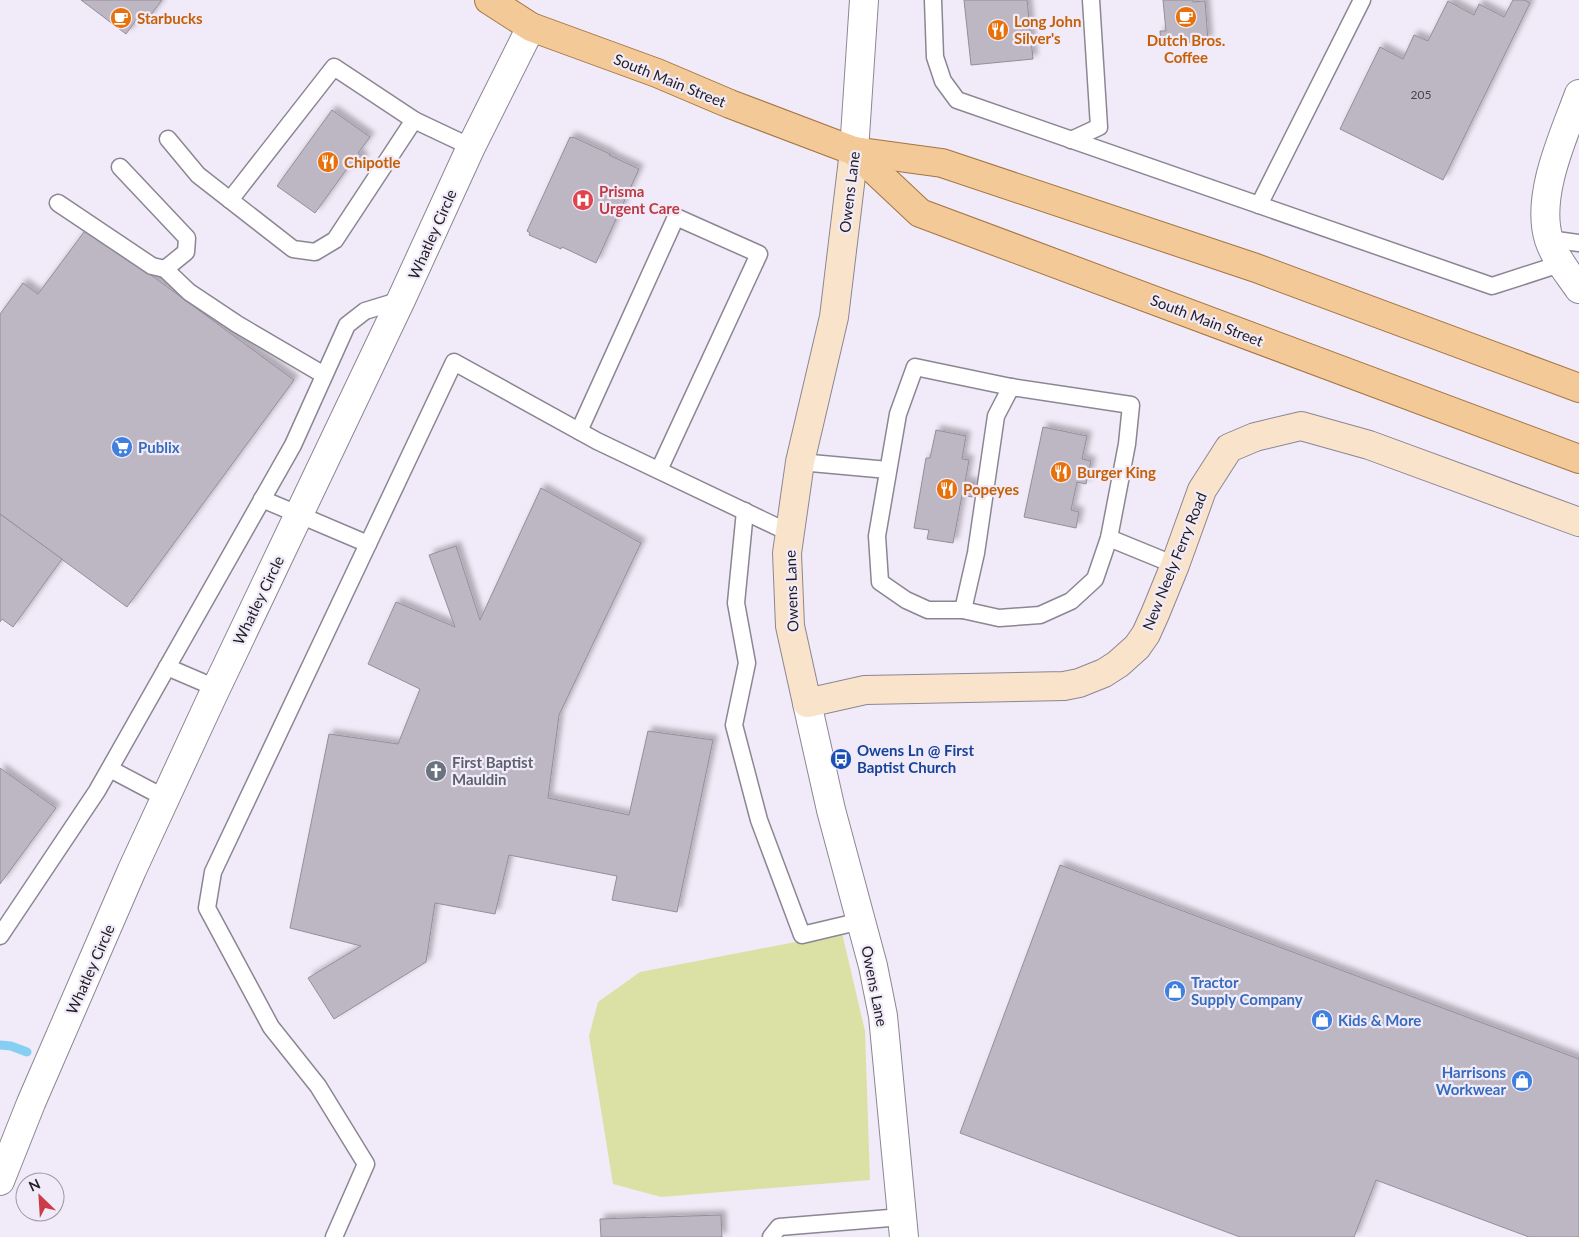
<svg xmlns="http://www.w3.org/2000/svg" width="1579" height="1237" font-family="Lato,sans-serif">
<defs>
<filter id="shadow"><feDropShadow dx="4.5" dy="-4.5" stdDeviation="2.5" flood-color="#0004"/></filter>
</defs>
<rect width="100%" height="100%" fill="#f1eaf8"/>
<!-- green -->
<polygon fill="#dbe1a5" points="842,933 865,1031 870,1180 661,1197 613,1184 589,1036 598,1002 640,972"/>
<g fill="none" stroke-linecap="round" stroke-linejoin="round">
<!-- stream -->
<polyline stroke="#85d0f2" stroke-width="9" points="0,1045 11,1046 27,1052"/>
</g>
<!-- building -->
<g fill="#bdb7c3" stroke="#948e9b" filter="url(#shadow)">
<polygon points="81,0 162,0 147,20 140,15 126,34"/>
<polygon points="964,0 1027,0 1033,59 971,65"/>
<polygon points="1163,0 1193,0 1193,2 1205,1 1208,41 1161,44 1160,31 1166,31"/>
<polygon points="1513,0 1524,0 1530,3 1443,180 1340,129 1380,47 1403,59 1414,35 1428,41 1448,1 1474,15 1479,4 1504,17"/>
<polygon points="332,110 370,137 358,153 364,158 355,170 349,166 315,213 277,186"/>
<polygon points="570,137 572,138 573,137 610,154 609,155 639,169 596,263 562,247 561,249 529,235 530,233 527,231"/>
<polygon points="87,228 294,380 127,607 0,514 0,314 23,283 38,294"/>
<polygon points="1043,427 1087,436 1082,459 1091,461 1086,484 1077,482 1071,510 1079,512 1076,528 1024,517"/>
<polygon points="936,430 966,436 962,459 969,460 965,482 974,483 972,497 962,495 953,543 927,539 929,530 914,528 926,458 930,458"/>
<polygon points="541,488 641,543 559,715 548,798 629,815 648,731 713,740 677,912 612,900 617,876 509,855 495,914 435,903 426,962 334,1019 308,978 361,946 290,928 329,734 398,744 420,689 368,664 396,602 455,627 429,555 456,546 480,620"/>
<polygon points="0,514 62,559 13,627 2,619 0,622"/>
<polygon points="0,768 56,808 0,884"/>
<polygon points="1060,865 1579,1059 1579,1237 1529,1237 1376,1180 1354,1237 1240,1237 960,1133"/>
<polygon points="721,1215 722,1237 601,1237 600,1219"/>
</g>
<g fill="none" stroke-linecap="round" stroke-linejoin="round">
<!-- lane casing -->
<g stroke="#8c8693" stroke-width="19">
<g id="lane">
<polyline points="933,0 935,57 943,81 957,100 1492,286 1560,264"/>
<polyline points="168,139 198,175 293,249 315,252 335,240 414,120"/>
<polyline points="1071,140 1099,127 1091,0"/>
<polyline points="230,200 334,67 414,120 471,147"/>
<polyline points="58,203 152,266 165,269 186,252 187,238 120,167"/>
<polyline points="1259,205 1362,0"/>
<polyline points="1549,239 1579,243"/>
<polyline points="165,269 189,292 237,324 324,375"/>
<polygon points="915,367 1011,387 1131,405 1127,444 1109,538 1095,579 1071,601 1040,615 999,618 963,610 928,610 906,600 880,582 877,536 898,414"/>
<polyline points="579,431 676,217 759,254 659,470"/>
<polyline points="800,462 888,470"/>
<polyline points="262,499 368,544 454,362 597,441 790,533"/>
<polyline points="745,511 736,603 747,663 734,725 759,820 802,935 861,921"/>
<polyline points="1109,538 1175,565"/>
<polyline points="963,610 976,553 996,416 1011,387"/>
<polyline points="167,667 216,688"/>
<polyline points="110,769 165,798"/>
<polyline points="0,936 97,791 293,445 347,325 365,311 401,300"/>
<polyline points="334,1237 366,1164 318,1086 271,1027 207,908 213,872 368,544"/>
<polyline points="771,1237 779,1227 902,1217"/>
</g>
</g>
<!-- street casing -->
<g stroke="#8c8693" stroke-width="30">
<g id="street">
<path d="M1579,94C1564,135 1535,196 1549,240C1555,258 1568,273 1579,289"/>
<polyline points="854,151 864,0"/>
<polyline points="807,703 831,810 873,966 883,1016 904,1237"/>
<polyline points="0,1181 31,1103 132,870 212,697 401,300 471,147 531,27"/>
</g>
</g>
<!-- secondary casing -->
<g stroke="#8c8693" stroke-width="30">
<polyline id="secondary" points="854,151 834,317 800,462 787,553 790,626 807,703 865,690 1064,686 1079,683 1104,673 1118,664 1137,647 1146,634 1155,614 1175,565 1202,490 1229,448 1255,437 1301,426 1369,445 1579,522"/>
</g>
<!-- primary casing -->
<g stroke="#a47541" stroke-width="30">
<g id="primary">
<polyline points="489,0 531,27 657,73 730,104 854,151 942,163 1256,268 1579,388"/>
<polyline points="854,151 920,213 1579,459"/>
</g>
</g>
<!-- lane -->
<use href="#lane" stroke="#fff" stroke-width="16"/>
<!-- street -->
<use href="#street" stroke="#fff" stroke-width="28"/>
<!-- secondary -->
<use href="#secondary" stroke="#f9e4cb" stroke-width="28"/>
<!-- primary -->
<use href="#primary" stroke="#f3c997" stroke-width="28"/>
</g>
<!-- icons -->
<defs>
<g id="cafe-disc" transform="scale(1.125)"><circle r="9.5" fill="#e8710a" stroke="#f1eaf8"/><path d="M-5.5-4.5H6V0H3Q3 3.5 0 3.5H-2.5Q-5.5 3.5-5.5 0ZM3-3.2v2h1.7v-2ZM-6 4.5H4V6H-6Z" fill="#fff"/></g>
<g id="restaurant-disc" transform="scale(1.125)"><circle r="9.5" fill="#e8710a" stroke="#f1eaf8"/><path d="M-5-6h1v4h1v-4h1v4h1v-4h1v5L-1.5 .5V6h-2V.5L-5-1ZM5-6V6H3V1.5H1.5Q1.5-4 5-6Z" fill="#fff"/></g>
<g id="hospital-disc" transform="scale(1.125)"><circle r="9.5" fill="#e0444e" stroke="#f1eaf8"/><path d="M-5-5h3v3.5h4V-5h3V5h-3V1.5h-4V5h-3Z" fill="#fff"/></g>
<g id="supermarket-disc" transform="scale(1.125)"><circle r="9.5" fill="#3f7fe0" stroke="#f1eaf8"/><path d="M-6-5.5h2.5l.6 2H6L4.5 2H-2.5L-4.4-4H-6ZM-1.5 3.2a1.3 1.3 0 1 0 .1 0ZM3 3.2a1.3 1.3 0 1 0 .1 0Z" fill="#fff"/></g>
<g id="bus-disc" transform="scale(1.125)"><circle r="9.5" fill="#1a4fb4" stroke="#f1eaf8"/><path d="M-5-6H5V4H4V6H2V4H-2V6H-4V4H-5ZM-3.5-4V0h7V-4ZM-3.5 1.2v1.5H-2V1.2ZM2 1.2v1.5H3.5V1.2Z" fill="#fff"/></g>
<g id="church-disc" transform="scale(1.125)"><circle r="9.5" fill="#6b7280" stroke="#f1eaf8"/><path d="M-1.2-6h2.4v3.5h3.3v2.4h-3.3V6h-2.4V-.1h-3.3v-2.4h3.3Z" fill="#fff"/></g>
<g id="shop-disc" transform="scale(1.125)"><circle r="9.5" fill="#3f7fe0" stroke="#f1eaf8"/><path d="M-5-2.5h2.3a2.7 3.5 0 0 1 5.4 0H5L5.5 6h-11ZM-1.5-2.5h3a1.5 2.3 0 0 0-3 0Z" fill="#fff"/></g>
</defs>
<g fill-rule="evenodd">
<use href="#cafe-disc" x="1186" y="17"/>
<use href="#cafe-disc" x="121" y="18"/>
<use href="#restaurant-disc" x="998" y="30"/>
<use href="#restaurant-disc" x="328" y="162"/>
<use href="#hospital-disc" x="583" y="200"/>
<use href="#supermarket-disc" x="122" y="447"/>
<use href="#restaurant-disc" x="1061" y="472"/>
<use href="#restaurant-disc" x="947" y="489"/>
<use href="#bus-disc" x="841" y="759"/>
<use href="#church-disc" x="436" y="771"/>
<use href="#shop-disc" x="1175" y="991"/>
<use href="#shop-disc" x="1322" y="1020"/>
<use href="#shop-disc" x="1522" y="1081"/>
</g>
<g text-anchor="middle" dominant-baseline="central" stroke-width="4.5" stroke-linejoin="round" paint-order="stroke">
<!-- number labels -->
<g font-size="12" fill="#46444a">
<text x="1421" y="94">205</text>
</g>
<!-- food labels -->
<g font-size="15" font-weight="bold" fill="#c56008" stroke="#f1eaf8" text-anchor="start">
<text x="137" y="18">Starbucks</text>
<text x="1014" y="21">Long John<tspan x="1014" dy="17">Silver's</tspan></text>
<text x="1186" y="40" text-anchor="middle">Dutch Bros.<tspan x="1186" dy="17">Coffee</tspan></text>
<text x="344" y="162">Chipotle</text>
<text x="1077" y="472">Burger King</text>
<text x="963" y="489">Popeyes</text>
</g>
<!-- street labels -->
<g font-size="15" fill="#1f1d22" stroke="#f1eaf8">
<text transform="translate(670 80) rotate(22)">South Main Street</text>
<text transform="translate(849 192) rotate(-83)">Owens Lane</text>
<text transform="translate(432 234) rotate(-66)">Whatley Circle</text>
<text transform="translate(1207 320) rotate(21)">South Main Street</text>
<text transform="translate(1174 561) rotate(-68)">New Neely Ferry Road</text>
<text transform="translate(791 591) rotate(-92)">Owens Lane</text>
<text transform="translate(258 600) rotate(-64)">Whatley Circle</text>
<text transform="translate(90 969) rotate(-66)">Whatley Circle</text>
<text transform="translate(875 986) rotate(79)">Owens Lane</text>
</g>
<!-- health labels -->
<g font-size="15" font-weight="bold" fill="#be3a42" stroke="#f1eaf8" text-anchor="start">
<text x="599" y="191">Prisma<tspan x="599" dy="17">Urgent Care</tspan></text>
</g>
<!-- shop labels -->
<g font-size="15" font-weight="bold" fill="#366cbe" stroke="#f1eaf8" text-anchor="start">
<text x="138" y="447">Publix</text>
<text x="1191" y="982">Tractor<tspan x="1191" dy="17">Supply Company</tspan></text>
<text x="1338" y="1020">Kids &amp; More</text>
<text x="1506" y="1072" text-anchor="end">Harrisons<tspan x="1506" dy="17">Workwear</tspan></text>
</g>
<!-- transit labels -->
<g font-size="15" font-weight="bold" fill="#164399" stroke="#f1eaf8" text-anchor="start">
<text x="857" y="750">Owens Ln @ First<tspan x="857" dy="17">Baptist Church</tspan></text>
</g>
<!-- worship labels -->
<g font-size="15" font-weight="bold" fill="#5b616d" stroke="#f1eaf8" text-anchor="start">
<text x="452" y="762">First Baptist<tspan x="452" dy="17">Mauldin</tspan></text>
</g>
</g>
<!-- north arrow -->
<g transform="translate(40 1197) rotate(335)"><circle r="24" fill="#f1eaf8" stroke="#9d98a2"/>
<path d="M0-4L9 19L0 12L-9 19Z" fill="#cc3c48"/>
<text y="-8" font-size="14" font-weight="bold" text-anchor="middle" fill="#1f1d22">N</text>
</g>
</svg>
